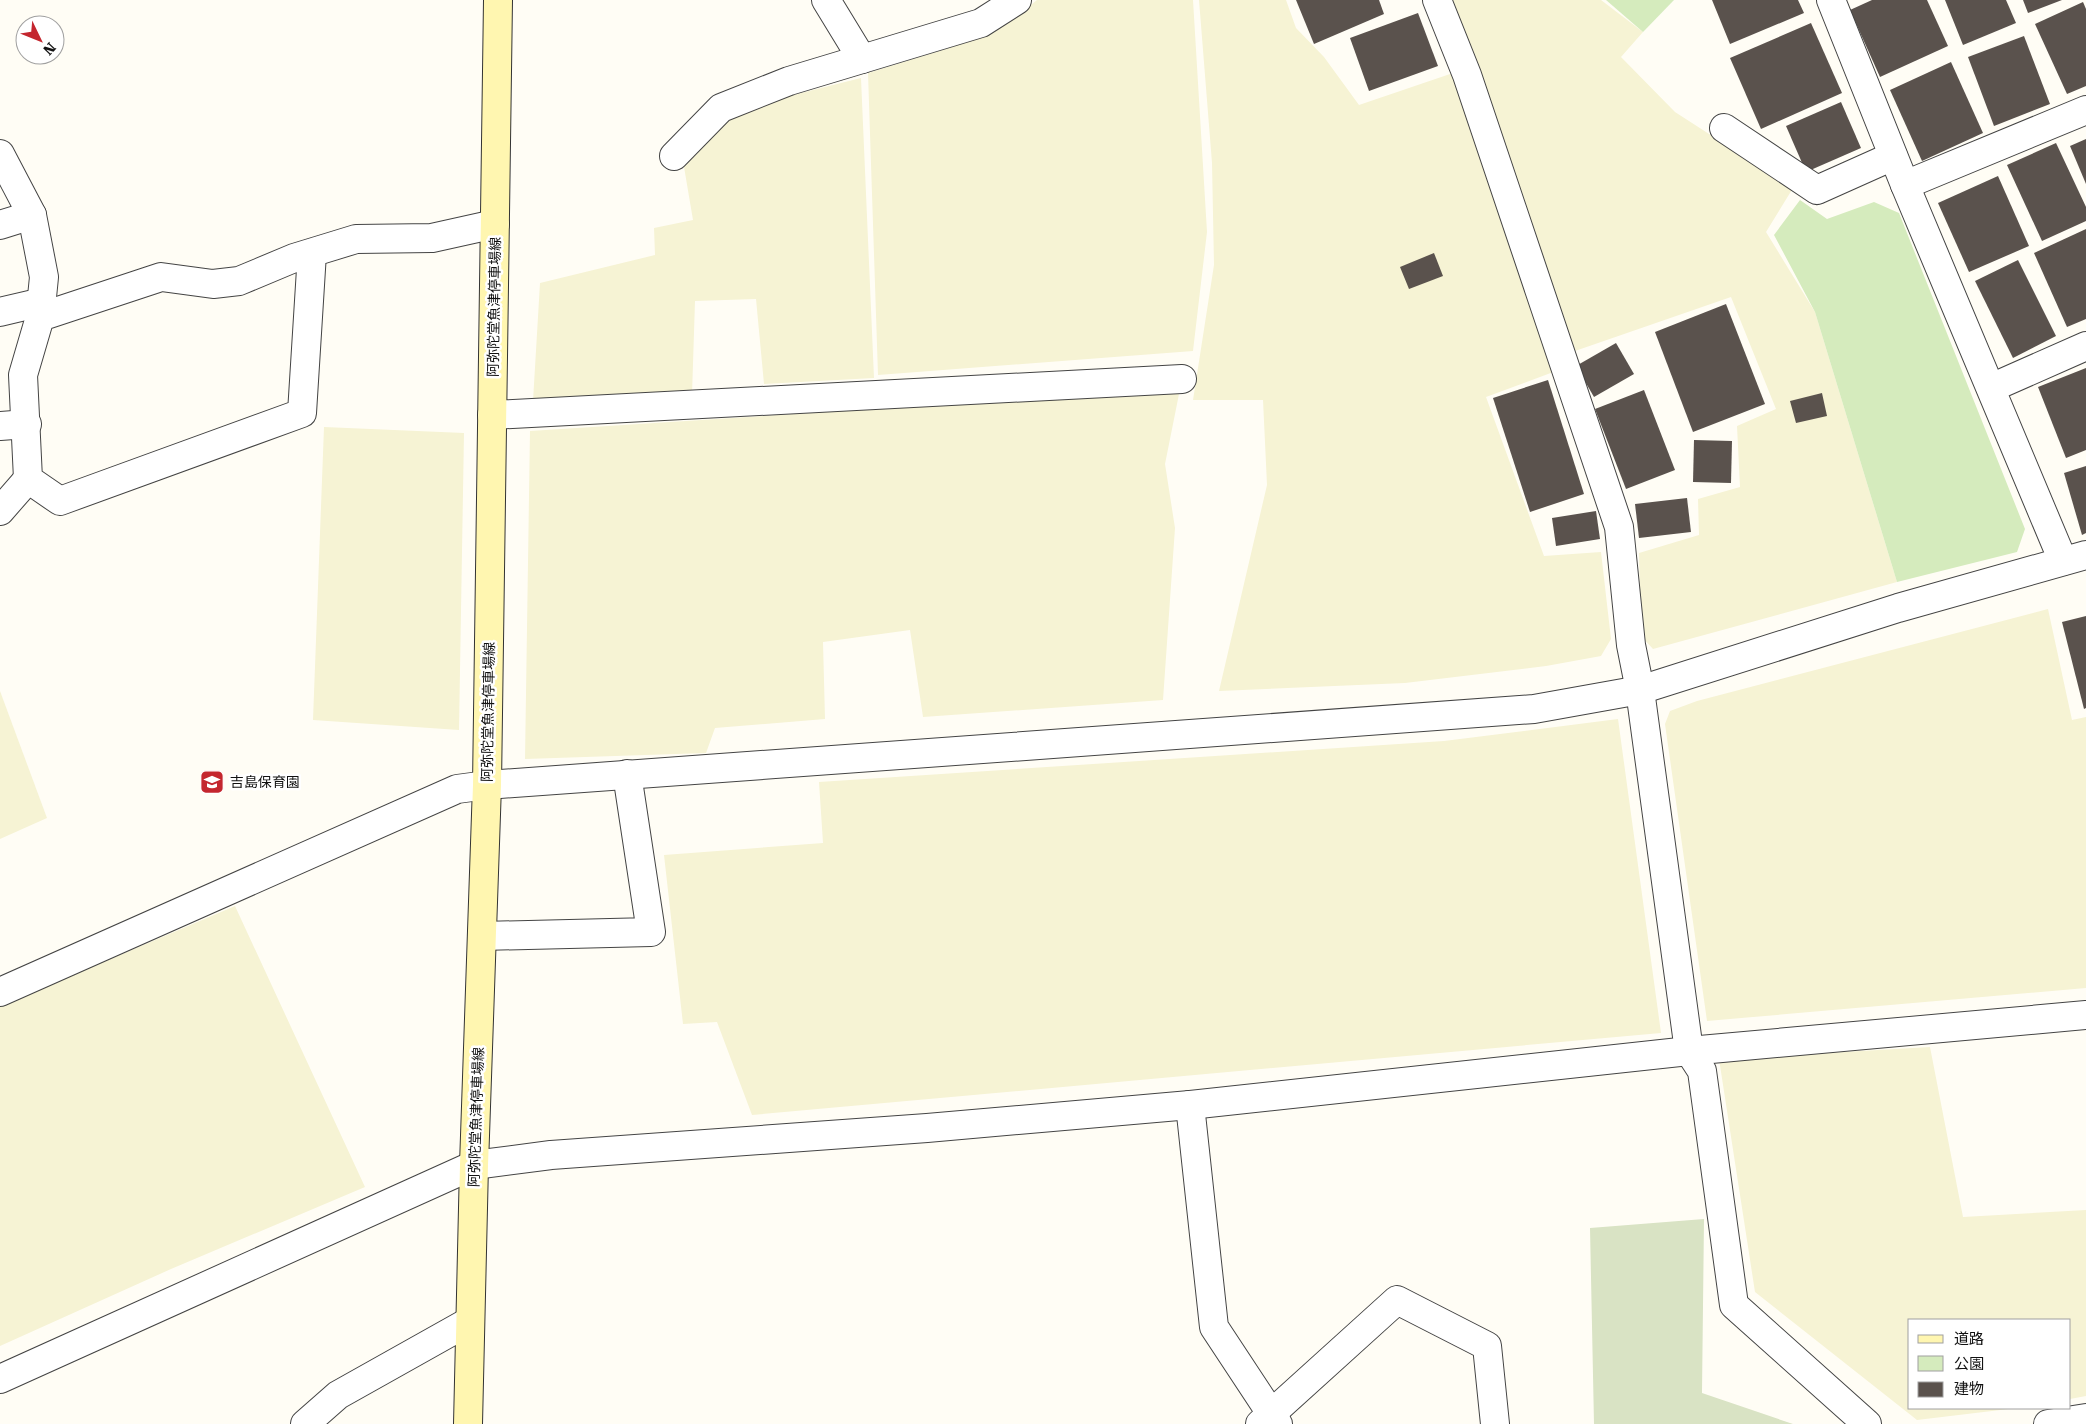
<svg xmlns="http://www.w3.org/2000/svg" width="2086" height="1424" font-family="'Roboto Serif','Noto Sans JP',serif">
<rect width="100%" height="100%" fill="#fffdf5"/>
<!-- farmland -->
<g fill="#f6f3d4">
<polygon points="1037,0 1193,0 1207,232 1193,351 878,375 868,73 952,47 1014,19"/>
<polygon points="1199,0 1286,0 1296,28 1324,57 1359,105 1453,73 1556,371 1486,397 1544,556 1601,552 1611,639 1601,656 1546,666 1405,683 1219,691 1267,485 1263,400 1193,400 1214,265 1212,163"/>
<polygon points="1450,0 1601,0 1643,32 1621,57 1675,112 1793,188 1766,232 1815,312 1897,582 1653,649 1641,636 1639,553 1699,535 1698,499 1740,487 1737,426 1776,409 1731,297 1575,351"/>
<polygon points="861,78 874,378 764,384 756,299 695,301 692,395 533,401 540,283 655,255 654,228 693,220 683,161 727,120 793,95"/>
<polygon points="1180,389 1165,464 1175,528 1163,700 923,717 910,630 823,642 825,719 715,728 706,753 525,759 530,431"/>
<polygon points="324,427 464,433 459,730 313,720"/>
<polygon points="2048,609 2072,720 2086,717 2086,988 1707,1021 1665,724 1670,711 1697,701"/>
<polygon points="0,691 47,818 0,839"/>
<polygon points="1618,719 1661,1033 752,1115 717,1022 683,1024 664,855 823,843 819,782 1444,741"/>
<polygon points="235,906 365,1187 171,1269 0,1346 0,1006"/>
<polygon points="1930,1047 1963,1217 2086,1210 2086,1396 2070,1399 2070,1320 1910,1320 1910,1408 2017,1408 1917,1420 1755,1292 1719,1059"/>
</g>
<!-- green -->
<g fill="#d5ebbd">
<polygon points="1606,0 1674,0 1643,32"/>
<polygon points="1800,200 1827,219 1874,202 1899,213 2025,529 2017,552 1897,582 1815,312 1774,235"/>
</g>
<!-- cemetery -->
<polygon fill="#d9e3c4" points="1704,1219 1702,1393 1793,1424 1594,1424 1590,1228"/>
<!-- building -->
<g fill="#5a524d">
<polygon points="1296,0 1379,0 1384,14 1314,44"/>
<polygon points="1712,0 1798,0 1804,13 1730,44"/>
<polygon points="1872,0 1927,0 1948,46 1880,77 1850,10"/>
<polygon points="1945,0 2006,0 2016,23 1963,45"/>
<polygon points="2023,0 2062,0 2028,13"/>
<polygon points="2083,2 2086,9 2086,86 2067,94 2035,24"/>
<polygon points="1418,13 1438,66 1369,91 1350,38"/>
<polygon points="1811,23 1842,93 1761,129 1730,58"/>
<polygon points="2024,36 2050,104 1994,126 1968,57"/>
<polygon points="1951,62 1983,133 1922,161 1890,90"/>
<polygon points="1841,102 1861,148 1806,172 1786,126"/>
<polygon points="2086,139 2086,184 2070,146"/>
<polygon points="2056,143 2086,207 2086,221 2042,241 2007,165"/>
<polygon points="1998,176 2029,246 1969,272 1938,203"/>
<polygon points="2086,229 2086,319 2067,327 2034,253"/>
<polygon points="1434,253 1443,276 1409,289 1400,267"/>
<polygon points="2018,260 2056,336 2013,358 1975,281"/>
<polygon points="1726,304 1765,404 1693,432 1655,332"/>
<polygon points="1616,343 1634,374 1594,397 1576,366"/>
<polygon points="2086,368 2086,450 2066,458 2038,387"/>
<polygon points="1548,380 1584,494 1530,512 1493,398"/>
<polygon points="1644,390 1675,470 1626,489 1595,409"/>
<polygon points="1822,393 1827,416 1796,423 1790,401"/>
<polygon points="1694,440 1732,441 1731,483 1693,482"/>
<polygon points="2086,466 2086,533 2082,535 2064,473"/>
<polygon points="1687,498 1691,532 1639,538 1635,504"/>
<polygon points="1596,511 1600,539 1556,546 1552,518"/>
<polygon points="2086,616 2086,708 2084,709 2062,622"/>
</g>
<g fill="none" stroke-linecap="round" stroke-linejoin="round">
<!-- minor casing -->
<g stroke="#444" stroke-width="30">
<g id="minor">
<polyline points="1437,0 1467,75 1619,527 1631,645 1640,690 1689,1051 1702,1071 1734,1305 1867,1424"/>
<polyline points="1831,0 1905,185 2063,561"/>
<polyline points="862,59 981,23 1017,0"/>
<polyline points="1724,128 1817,190 1893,156"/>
<polyline points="0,154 32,215 44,277 40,317"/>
<polyline points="674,156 721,108 789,81 862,59 826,0"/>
<polyline points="1905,185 2086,110"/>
<polyline points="0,225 32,215"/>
<polyline points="312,253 302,413 60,501 28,479 23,375 40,317 161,277 213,284 239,281 294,258 356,239 432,238 495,224"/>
<polyline points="0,312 42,302"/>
<polyline points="1991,388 2086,346"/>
<polyline points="492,415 1182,379"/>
<polyline points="0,426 27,424"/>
<polyline points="0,511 28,479"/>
<polyline points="482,936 651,932 627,774"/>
<polyline points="0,992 457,789 487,785 1534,709 1640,690 1898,608 2086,555"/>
<polyline points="1190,1105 1214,1327 1278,1424"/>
<polyline points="0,1379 474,1165 551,1155 927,1128 1190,1105 1689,1051 2086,1015"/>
<polyline points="305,1424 338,1395 470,1321"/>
<polyline points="1260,1424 1397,1300 1487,1346 1495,1424"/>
<polyline points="2048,1424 2086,1418"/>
</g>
</g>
<!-- secondary casing -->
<g stroke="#333" stroke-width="30">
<polyline id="secondary" points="468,1424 474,1165 487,785 498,0"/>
</g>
<!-- minor -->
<use href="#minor" stroke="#fff" stroke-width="28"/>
<!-- secondary -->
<use href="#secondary" stroke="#fff6b0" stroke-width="28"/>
</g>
<!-- icons -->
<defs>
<g id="school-square" transform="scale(1.25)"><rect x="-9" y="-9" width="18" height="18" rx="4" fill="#c4262e" stroke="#fff"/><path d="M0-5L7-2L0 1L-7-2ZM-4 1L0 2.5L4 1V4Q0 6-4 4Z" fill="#fff"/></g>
</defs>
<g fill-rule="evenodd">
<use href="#school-square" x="212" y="782"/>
</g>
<g text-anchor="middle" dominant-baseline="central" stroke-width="5" stroke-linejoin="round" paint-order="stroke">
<!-- street labels -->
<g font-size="14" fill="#111" stroke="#fff">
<text transform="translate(494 307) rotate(-89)">阿弥陀堂魚津停車場線</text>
<text transform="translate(488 712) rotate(-89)">阿弥陀堂魚津停車場線</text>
<text transform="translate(476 1117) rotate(-88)">阿弥陀堂魚津停車場線</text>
</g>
<!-- poi labels -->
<g font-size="14" fill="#111" stroke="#fff" text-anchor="start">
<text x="230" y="782">吉島保育園</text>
</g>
</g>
<!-- legend -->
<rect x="1908" y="1319" width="162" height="90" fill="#ffffff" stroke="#a0a0a0"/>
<rect x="1918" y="1335" width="25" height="8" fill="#fff6b0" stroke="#a0a0a0"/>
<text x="1954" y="1344" font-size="15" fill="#111111">道路</text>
<rect x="1918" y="1356" width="25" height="15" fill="#d5ebbd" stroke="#a0a0a0"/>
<text x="1954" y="1369" font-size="15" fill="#111111">公園</text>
<rect x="1918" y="1382" width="25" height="15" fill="#5a524d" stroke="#a0a0a0"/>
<text x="1954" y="1394" font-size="15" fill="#111111">建物</text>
<!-- north arrow -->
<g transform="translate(40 40) rotate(133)"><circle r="24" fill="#ffffff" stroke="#a0a0a0"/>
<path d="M0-4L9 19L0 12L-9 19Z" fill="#c4262e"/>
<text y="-8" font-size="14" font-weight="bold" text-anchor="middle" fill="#111111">N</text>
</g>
</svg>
